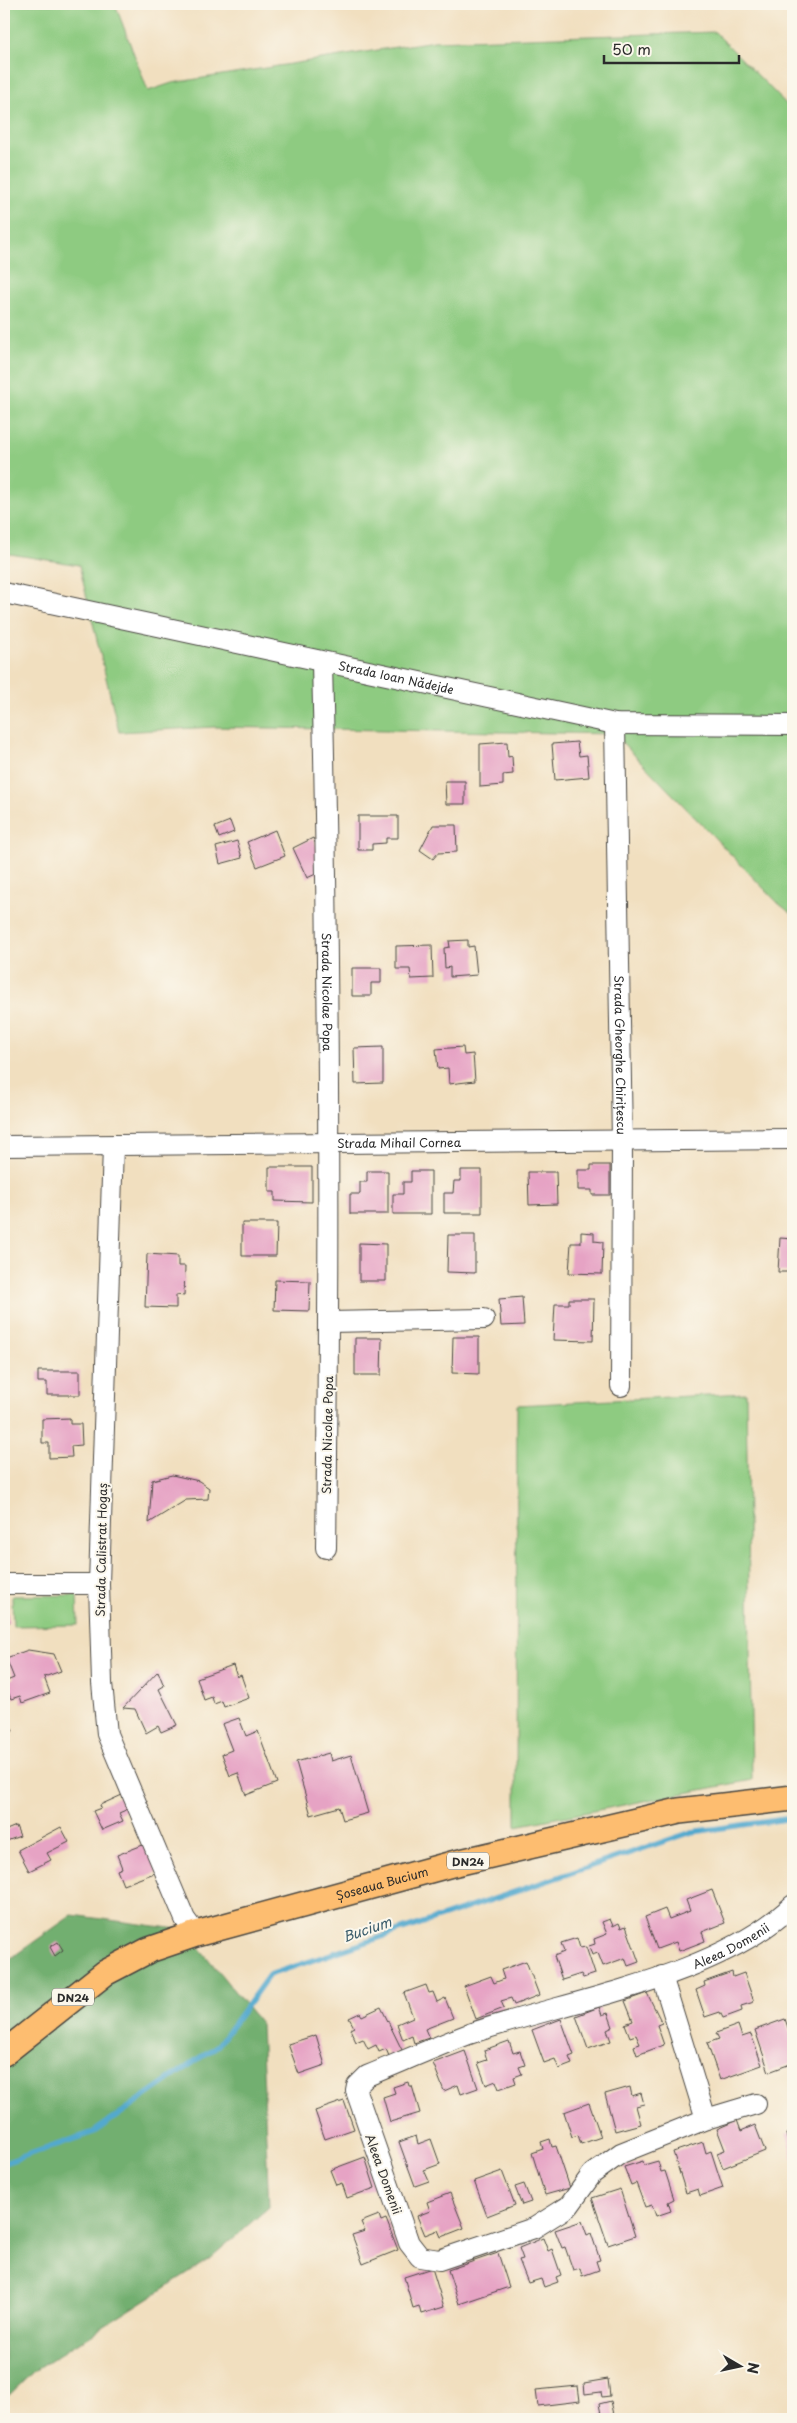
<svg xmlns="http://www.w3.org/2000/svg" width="797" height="2423" font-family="'Playpen Sans',sans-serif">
<rect width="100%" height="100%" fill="#fbf7ec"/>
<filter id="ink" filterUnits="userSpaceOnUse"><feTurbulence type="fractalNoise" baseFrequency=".02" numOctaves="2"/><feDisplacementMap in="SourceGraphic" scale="10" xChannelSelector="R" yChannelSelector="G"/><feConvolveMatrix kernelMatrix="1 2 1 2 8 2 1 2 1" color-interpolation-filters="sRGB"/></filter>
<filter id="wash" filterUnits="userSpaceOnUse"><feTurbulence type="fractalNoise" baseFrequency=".0096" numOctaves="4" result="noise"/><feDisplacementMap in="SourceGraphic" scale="20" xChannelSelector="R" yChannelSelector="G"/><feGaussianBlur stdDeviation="1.12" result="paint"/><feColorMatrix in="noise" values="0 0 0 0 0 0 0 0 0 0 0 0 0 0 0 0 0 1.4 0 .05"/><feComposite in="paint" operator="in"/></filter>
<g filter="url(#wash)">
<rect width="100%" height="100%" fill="#f1dfbf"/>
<!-- green -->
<g fill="#8ecb81" stroke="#5c7b56">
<polygon points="4,4 115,4 148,91 172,83 434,41 715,32 793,111 793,915 778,903 614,734 214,727 119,732 79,565 4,553"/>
<polygon points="746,1393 752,1780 516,1826 517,1405"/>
<polygon points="77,1595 78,1625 13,1626 12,1596"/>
</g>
<!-- forest -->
<polygon fill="#72af6f" stroke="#4e6d4d" points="72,1915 185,1930 261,2024 269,2207 208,2260 34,2371 4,2400 4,1963"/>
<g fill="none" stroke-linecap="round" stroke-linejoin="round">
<!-- stream -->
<polyline stroke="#52a9ce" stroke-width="5.5" points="4,2163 94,2132 218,2045 269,1975 692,1832 793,1818"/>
</g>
<g id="blocks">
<!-- building -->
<g fill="#e6a3c4">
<polygon points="507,742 508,757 512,756 513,774 503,775 503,785 480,787 480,744"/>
<polygon points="577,742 579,756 587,755 589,777 555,780 552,744"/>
<polygon points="445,781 465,781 465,804 446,804"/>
<polygon points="358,816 398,816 398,838 386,838 386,843 372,844 372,850 358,850"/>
<polygon points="230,821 234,832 219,838 215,827"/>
<polygon points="433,825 456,825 457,852 438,853 433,859 420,850"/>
<polygon points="275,830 285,856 257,867 247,842"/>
<polygon points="313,838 327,869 307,878 293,848"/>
<polygon points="237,841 242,858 220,864 216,847"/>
<polygon points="468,940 468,947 474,946 477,975 450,977 450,967 445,968 444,948 450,947 449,941"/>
<polygon points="432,945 433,978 411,979 410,969 396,969 396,946"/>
<polygon points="352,968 381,968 381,983 371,983 371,996 352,996"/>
<polygon points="383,1047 383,1083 355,1084 354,1048"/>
<polygon points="463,1047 464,1055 473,1054 475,1081 449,1084 448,1068 438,1069 436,1049"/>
<polygon points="591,1165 610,1165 610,1195 592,1195 592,1190 578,1190 578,1170 591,1170"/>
<polygon points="269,1167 312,1167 312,1202 275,1201 275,1192 269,1192"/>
<polygon points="461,1170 482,1170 482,1213 444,1213 444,1193 453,1193 454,1181 461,1181"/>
<polygon points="367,1171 388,1171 388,1214 350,1214 350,1194 360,1194 360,1182 367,1182"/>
<polygon points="411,1171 431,1171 431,1214 393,1214 393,1194 403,1194 403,1182 411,1182"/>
<polygon points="528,1172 556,1172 557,1204 529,1205"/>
<polygon points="242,1223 277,1223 276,1256 242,1256"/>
<polygon points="581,1232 594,1233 594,1241 603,1242 602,1274 569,1273 571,1243 581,1243"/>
<polygon points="448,1235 475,1235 475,1273 447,1272"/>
<polygon points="780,1238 793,1239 793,1272 778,1272"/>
<polygon points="359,1243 386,1244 386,1281 359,1281"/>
<polygon points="147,1254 178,1256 178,1266 185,1266 184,1296 176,1295 176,1308 145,1307"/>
<polygon points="275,1280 310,1281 309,1311 274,1310"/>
<polygon points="522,1297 524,1325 501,1326 499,1299"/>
<polygon points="569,1299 594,1299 593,1341 553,1340 555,1304 569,1304"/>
<polygon points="453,1337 479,1337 479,1374 452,1373"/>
<polygon points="355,1338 382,1338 381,1375 355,1375"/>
<polygon points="38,1371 80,1371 80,1395 47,1395 47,1382 38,1382"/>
<polygon points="70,1418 70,1424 81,1424 82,1445 71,1446 72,1457 49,1458 49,1443 42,1443 42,1419"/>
<polygon points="172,1475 199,1481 209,1488 208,1499 186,1500 149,1523 152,1480"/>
<polygon points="4,1604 7,1604 9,1623 4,1623"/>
<polygon points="28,1650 54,1654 61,1671 44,1677 50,1693 22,1703 20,1696 11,1699 4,1682 14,1678 6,1658"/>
<polygon points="233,1665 237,1677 241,1675 249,1698 224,1707 222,1701 214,1704 212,1697 204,1700 197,1678"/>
<polygon points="158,1671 164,1686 159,1689 177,1725 161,1732 158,1726 146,1733 135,1709 123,1708"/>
<polygon points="4,1713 13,1731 4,1736"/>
<polygon points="239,1718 246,1736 258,1731 277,1783 246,1795 238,1773 230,1776 222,1754 232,1750 222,1724"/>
<polygon points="329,1753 331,1761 351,1755 368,1813 343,1820 339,1807 311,1815 296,1762"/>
<polygon points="122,1795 128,1809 119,1813 123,1821 102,1830 93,1811 101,1808 100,1805"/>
<polygon points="16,1826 20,1836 4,1842 4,1831"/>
<polygon points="61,1827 69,1842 47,1853 51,1860 29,1871 18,1850"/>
<polygon points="148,1843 157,1872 123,1885 117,1870 122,1868 117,1855"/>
<polygon points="712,1890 725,1923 702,1932 705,1941 679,1951 676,1942 657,1949 645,1917 665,1909 669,1919 690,1911 686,1900"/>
<polygon points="610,1919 613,1926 619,1923 621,1928 626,1926 639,1962 628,1966 625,1958 603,1966 598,1953 592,1955 589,1946 595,1944 594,1939 607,1934 602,1922"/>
<polygon points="577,1938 580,1948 586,1947 595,1974 583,1978 581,1974 562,1980 554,1956 564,1952 561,1943"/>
<polygon points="58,1942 63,1950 55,1956 50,1947"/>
<polygon points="526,1961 539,1995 514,2005 511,1998 501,2001 504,2008 476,2019 464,1986 491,1976 494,1983 504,1979 501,1970"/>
<polygon points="732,1972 733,1977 744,1973 754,2002 741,2006 742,2011 723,2018 720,2012 705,2017 696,1990 705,1986 704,1982"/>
<polygon points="426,1985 429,1993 433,1992 437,2002 445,1998 453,2018 425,2029 429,2038 414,2043 412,2036 403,2040 397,2024 413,2017 404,1993"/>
<polygon points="647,1993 662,2023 657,2025 664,2045 637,2055 634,2046 640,2044 636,2035 630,2037 625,2024 633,2021 625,2001"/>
<polygon points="381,2007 402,2050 389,2056 386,2049 379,2052 376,2045 368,2049 363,2039 356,2042 350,2029 354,2027 349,2018 360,2013 362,2016"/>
<polygon points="599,2007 602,2015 608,2013 613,2027 607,2030 611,2041 588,2049 576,2016"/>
<polygon points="561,2019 574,2055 569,2057 572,2064 559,2069 555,2059 544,2063 532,2030"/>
<polygon points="785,2019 790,2033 793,2032 793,2063 769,2072 755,2030"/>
<polygon points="738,2025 742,2037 751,2034 762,2065 720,2080 707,2043 719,2039 716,2033"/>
<polygon points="316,2035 325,2065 299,2074 288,2044"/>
<polygon points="509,2041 513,2053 520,2051 525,2065 519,2067 522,2074 514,2077 516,2083 499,2089 496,2081 486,2085 478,2063 487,2060 484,2050"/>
<polygon points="465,2051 478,2088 461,2094 458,2085 444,2091 433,2063"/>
<polygon points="408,2082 409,2086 412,2086 420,2113 390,2122 383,2097 395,2093 393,2087"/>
<polygon points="630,2087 632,2096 641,2093 644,2104 636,2106 641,2124 615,2131 605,2094"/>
<polygon points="344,2101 354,2129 325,2139 315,2111"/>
<polygon points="589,2103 601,2137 581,2144 578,2135 572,2137 564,2112"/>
<polygon points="737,2120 741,2131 755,2125 765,2151 723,2168 717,2153 725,2150 717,2129"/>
<polygon points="793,2132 793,2161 786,2134"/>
<polygon points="416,2136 418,2144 431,2139 440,2164 424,2170 429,2181 415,2186 399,2142"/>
<polygon points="550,2139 552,2147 556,2146 570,2188 545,2195 532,2153 543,2149 541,2142"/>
<polygon points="703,2142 706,2153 711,2151 723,2188 700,2196 698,2189 686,2193 673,2152"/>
<polygon points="365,2157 375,2188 347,2198 342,2183 336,2185 330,2170"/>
<polygon points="643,2161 644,2165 658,2161 661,2172 665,2171 674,2199 668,2202 671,2211 656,2216 652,2205 645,2207 636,2183 631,2185 624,2167"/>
<polygon points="502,2171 515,2205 487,2216 474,2181"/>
<polygon points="524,2184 531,2202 522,2205 515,2187"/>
<polygon points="620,2189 635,2236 608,2245 592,2198"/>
<polygon points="450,2193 464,2228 441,2237 438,2230 425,2235 417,2216 430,2211 427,2202"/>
<polygon points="379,2215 381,2221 386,2219 398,2250 363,2264 352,2235 365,2231 361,2222"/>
<polygon points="582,2221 587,2235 591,2233 600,2260 596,2261 599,2270 582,2276 580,2268 573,2270 565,2247 562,2248 555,2230"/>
<polygon points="543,2238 548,2251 552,2249 561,2275 556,2277 558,2282 544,2287 541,2279 528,2283 519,2260 523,2259 519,2248"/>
<polygon points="498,2253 509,2287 459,2304 448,2270"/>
<polygon points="432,2268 444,2307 421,2314 419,2306 413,2308 404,2277"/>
<polygon points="608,2379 610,2396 602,2397 601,2392 585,2394 584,2383"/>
<polygon points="578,2386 580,2401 538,2406 536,2390"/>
<polygon points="611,2401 615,2419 602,2419 599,2404"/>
</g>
</g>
</g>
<g filter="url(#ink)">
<use href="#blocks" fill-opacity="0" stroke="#494641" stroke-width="1"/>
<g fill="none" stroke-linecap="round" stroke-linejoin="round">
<!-- minor casing -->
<g stroke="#494641" stroke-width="22">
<g id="minor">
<path id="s1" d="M4,593L615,724L793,725"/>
<path id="s2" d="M322,662C329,957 330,1252 326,1548"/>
<path id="s3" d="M615,724L622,1141L621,1386"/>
<path id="s4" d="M4,1146L793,1139"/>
<polyline points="113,1146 99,1584 102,1683 107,1734 185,1919 196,1934"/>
<polyline points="329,1322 484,1319"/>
<polyline points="4,1584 99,1584"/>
<polyline points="662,1976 706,2119"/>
<path id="s5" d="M756,2104L706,2119L621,2153L592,2174L569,2206L534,2228L439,2260L420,2257L409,2243L356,2091L357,2086L367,2076C401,2062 435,2047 469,2034C568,2000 717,1978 793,1905"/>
</g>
</g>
<!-- major casing -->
<g stroke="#494641" stroke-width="28">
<g id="major">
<path id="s6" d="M4,2053L105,1973L149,1950L196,1934L452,1864L679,1811L793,1798"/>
</g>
</g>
<!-- minor -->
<use href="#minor" stroke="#fff" stroke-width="20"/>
<!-- major -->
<use href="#major" stroke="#fdbd6f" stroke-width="25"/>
</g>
</g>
<g text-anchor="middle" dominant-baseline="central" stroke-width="4" stroke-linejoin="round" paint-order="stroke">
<!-- shield labels -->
<g fill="#fbf7ec" stroke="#696865" stroke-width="1">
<rect x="447" y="1852.5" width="42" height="17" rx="4"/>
<rect x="52" y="1988.5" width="42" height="17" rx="4"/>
</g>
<g font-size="11" font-weight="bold" fill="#2b2b2b">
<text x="468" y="1861">DN24</text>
<text x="73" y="1997">DN24</text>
</g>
<!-- street labels -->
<g font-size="12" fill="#2b2b2b" stroke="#fbf7ec">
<text stroke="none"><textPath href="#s1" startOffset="401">Strada Ioan Nădejde</textPath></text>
<text stroke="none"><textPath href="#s2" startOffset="330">Strada Nicolae Popa</textPath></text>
<text stroke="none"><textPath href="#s3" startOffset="331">Strada Gheorghe Chirițescu</textPath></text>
<text stroke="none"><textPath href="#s4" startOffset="395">Strada Mihail Cornea</textPath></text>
<text transform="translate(327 1435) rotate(-89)">Strada Nicolae Popa</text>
<text transform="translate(101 1550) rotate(-89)">Strada Calistrat Hogaș</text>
<text stroke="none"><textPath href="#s6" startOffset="421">Șoseaua Bucium</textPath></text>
<text stroke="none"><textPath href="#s5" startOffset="965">Aleea Domenii</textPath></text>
<text transform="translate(384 2174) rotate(70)">Aleea Domenii</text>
</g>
<!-- water labels -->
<g font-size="14" font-style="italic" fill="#3b5d6c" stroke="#fbf7ec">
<text transform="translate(367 1929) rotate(-19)">Bucium</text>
</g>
</g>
<!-- margin -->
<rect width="797" height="2423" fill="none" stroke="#fbf7ec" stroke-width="20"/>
<!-- north arrow -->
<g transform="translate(740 2366) rotate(99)" stroke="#fbf7ec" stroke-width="4" paint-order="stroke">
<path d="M0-4L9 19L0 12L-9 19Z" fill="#2b2b2b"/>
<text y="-8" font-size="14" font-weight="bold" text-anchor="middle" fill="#2b2b2b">N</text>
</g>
<!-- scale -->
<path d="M604 55v8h135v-8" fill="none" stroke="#2b2b2b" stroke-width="2.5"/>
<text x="612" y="55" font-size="15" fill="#2b2b2b" stroke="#fbf7ec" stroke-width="4" paint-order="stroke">50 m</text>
</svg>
